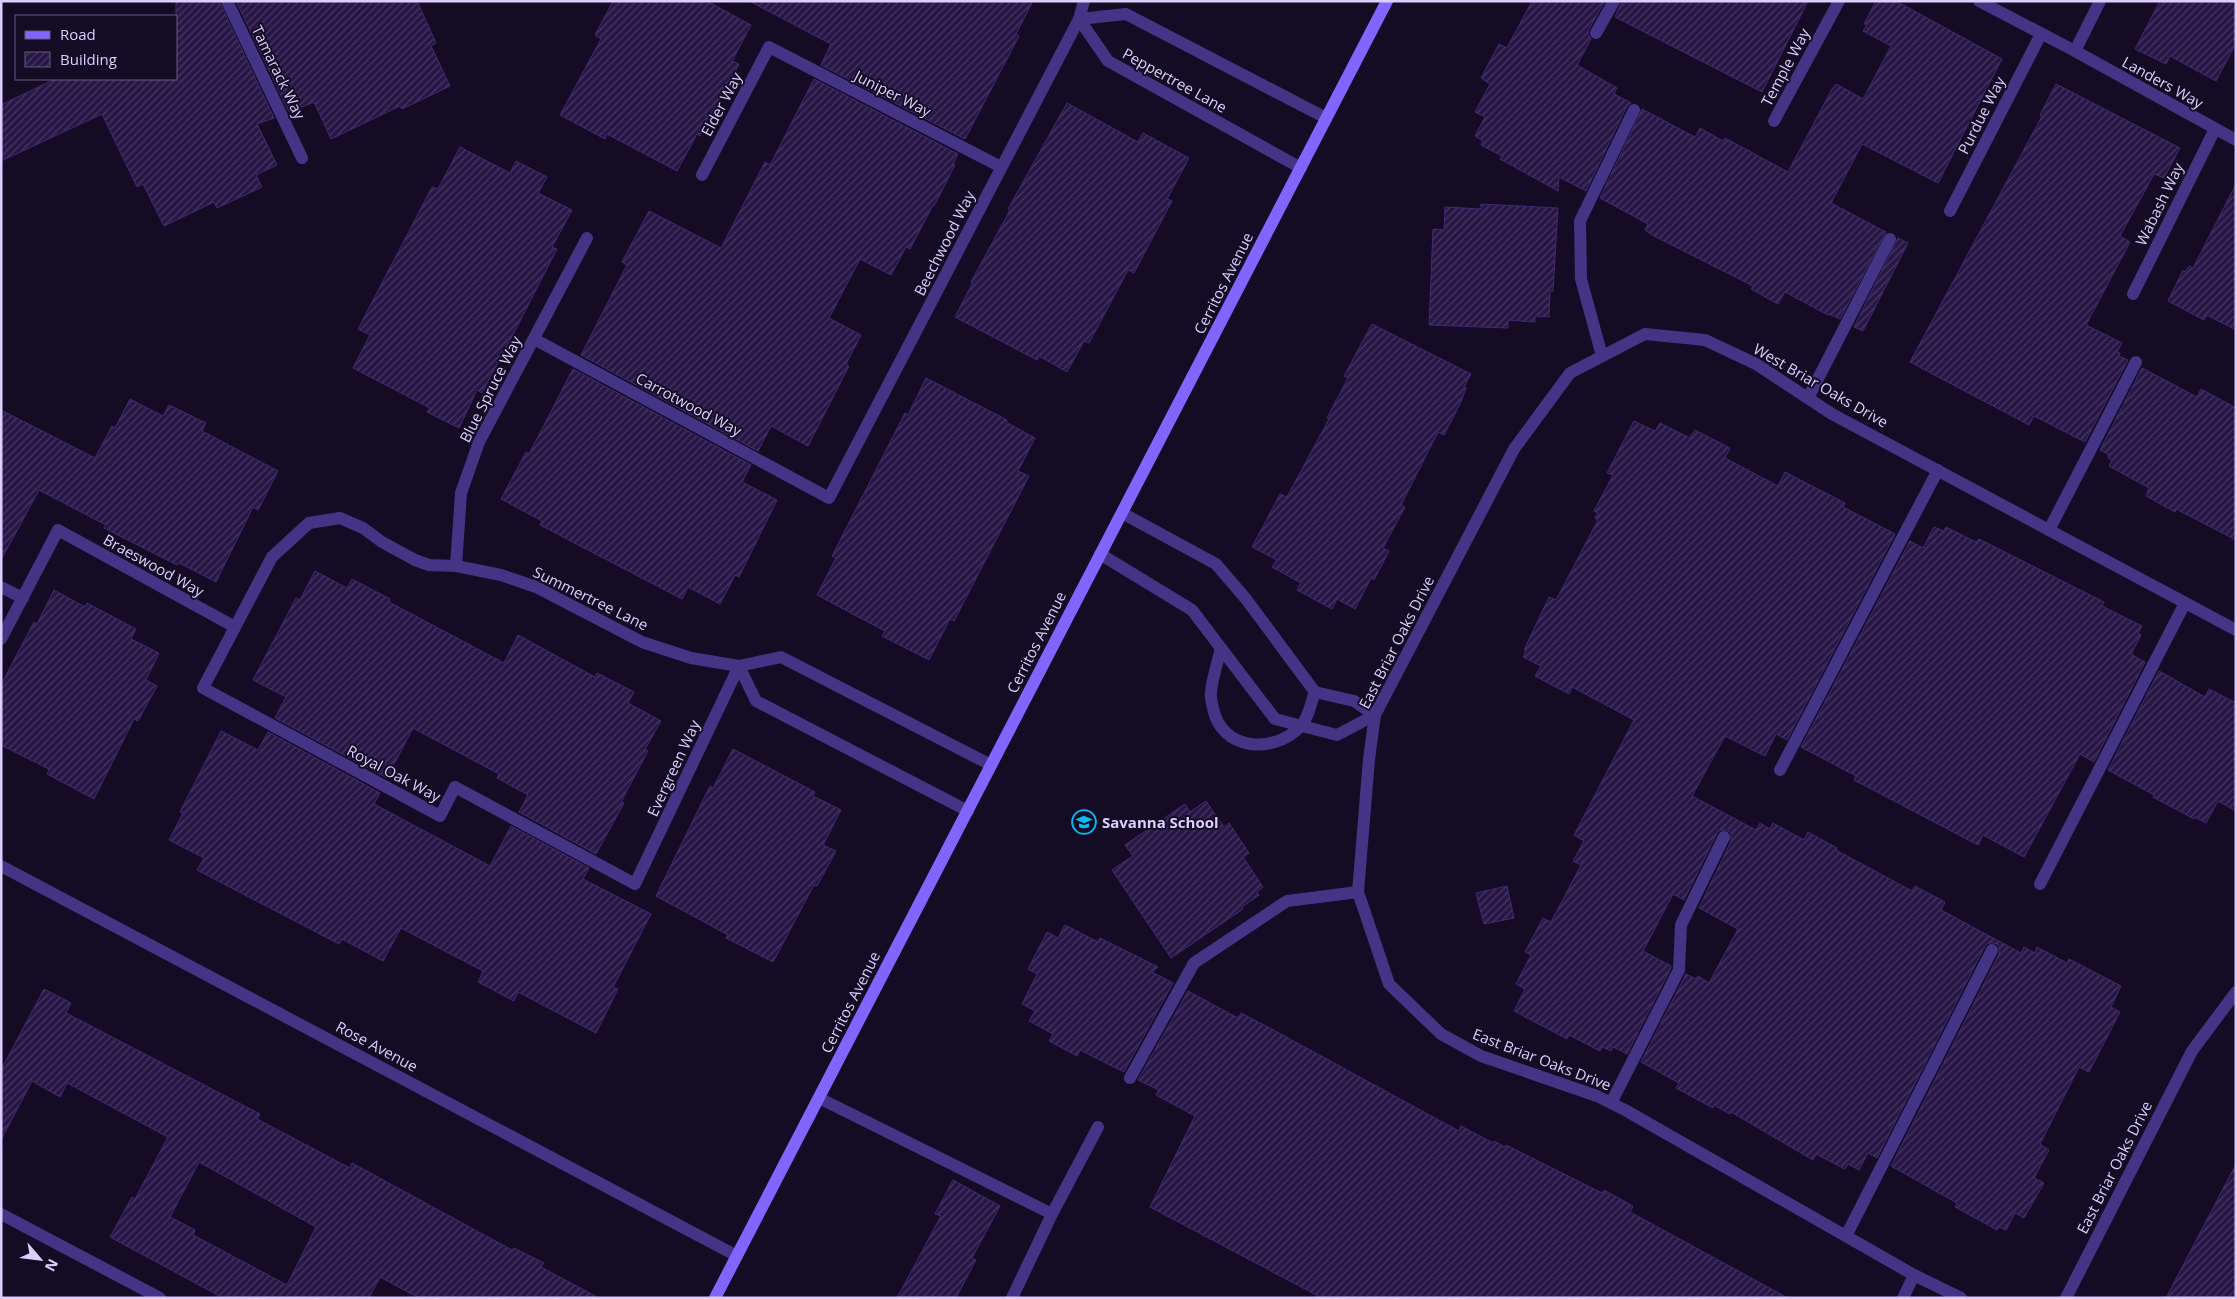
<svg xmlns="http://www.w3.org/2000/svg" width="2237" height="1299" font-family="'Open Sans',sans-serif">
<defs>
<pattern id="building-hatch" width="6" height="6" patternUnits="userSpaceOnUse" patternTransform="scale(1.25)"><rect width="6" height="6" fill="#271746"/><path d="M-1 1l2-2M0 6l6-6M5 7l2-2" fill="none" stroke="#463862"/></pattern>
</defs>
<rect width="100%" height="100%" fill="#140c24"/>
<!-- building -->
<g fill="url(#building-hatch)" stroke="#422874" fill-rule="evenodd">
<polygon points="176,1 219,1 274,118 257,124 277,165 256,175 262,187 217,208 214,202 164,226 143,184 137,187 102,114 1,161 1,105 55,79 176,79"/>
<polygon points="236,1 417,1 436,43 431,46 450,86 402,109 400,106 331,139 314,102 289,112"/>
<polygon points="613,1 707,1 751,25 732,61 739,64 700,136 697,134 677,171 607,134 605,139 560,115 601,39 595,35"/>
<polygon points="749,1 1033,1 1016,34 1019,36 965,139 821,65 831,44"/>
<polygon points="1532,1 1605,1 1589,29 1588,34 1591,39 1577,65 1617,88 1614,94 1631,103 1627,106 1586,191 1559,177 1558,191 1500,159 1502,156 1481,145 1483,141 1475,136 1485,117 1475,112 1490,84 1481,78 1499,44 1507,48"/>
<polygon points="1622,1 1808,1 1762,92 1615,17"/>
<polygon points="1876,1 1896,1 2002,59 1938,183 1862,144 1831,203 1886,232 1840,319 1829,314 1828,315 1785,292 1778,304 1751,289 1753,286 1654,236 1645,230 1648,224 1600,198 1642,109 1695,137 1700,128 1723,141 1725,138 1788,172 1832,89 1836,84 1863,99 1891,46 1863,31 1867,25 1864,24"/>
<polygon points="2160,1 2236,1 2236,43 2216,81 2170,56 2166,64 2135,49"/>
<polygon points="814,79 958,154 953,164 955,165 934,206 933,205 910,249 906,247 891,275 860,259 829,318 861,335 846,364 849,366 808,446 771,426 758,451 581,355 627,265 622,262 649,211 721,248 765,162 770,165"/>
<polygon points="2056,84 2180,148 2164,178 2154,174 2120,236 2130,242 2086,325 2122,343 2117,352 2120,353 2119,356 2128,360 2085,442 2034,416 2029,425 1910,362 2042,116 2040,115"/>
<polygon points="1067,103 1138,142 1143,133 1189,158 1167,199 1172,201 1134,273 1128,270 1089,343 1084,341 1067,372 1039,356 1037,360 955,317 973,282 971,282 1010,210 1008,209"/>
<polygon points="460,147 510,173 516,161 547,177 538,193 572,210 552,247 557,249 519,323 482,393 477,390 459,428 427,412 430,408 353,368 370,335 358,329 432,187 438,189"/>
<polygon points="2236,184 2236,330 2207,315 2204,320 2168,301 2183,270 2185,272 2189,266 2193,268"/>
<polygon points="1481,204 1558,208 1553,291 1550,291 1549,317 1535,316 1535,322 1508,320 1508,328 1429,325 1433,229 1444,230 1445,207 1481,209"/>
<polygon points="1898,238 1908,243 1863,331 1854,327"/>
<polygon points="1372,324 1471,374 1464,387 1466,388 1460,404 1444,435 1438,432 1401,505 1405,507 1383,548 1389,551 1374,580 1371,578 1355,609 1337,599 1332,609 1297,590 1301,583 1272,567 1277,560 1252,547 1280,494 1287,497 1329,419 1327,418 1348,378 1344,376"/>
<polygon points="2142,368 2197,397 2201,389 2236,408 2236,540 2176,509 2175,512 2146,496 2149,488 2109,466 2112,460 2108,458 2109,455 2100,450"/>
<polygon points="573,369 751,465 742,482 777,500 739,577 735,575 720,604 688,587 682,599 540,525 542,521 501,499 526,452 529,454"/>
<polygon points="926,378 1007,420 1006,422 1035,438 1018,471 1029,476 954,621 950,619 929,660 882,636 885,631 817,595 836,558 832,556 905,413 908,415"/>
<polygon points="130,399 163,416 169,405 206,423 202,431 278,471 258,510 253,507 216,582 179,563 177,565 104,528 106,525 39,490 1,560 1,410 95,458 112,426 115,428"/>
<polygon points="1634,421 1655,431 1660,423 1690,438 1695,430 1730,448 1725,458 1778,486 1785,472 1845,503 1843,507 1895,534 1787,740 1776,734 1765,756 1725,736 1692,796 1756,830 1760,823 1770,829 1773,823 1804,840 1808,832 1837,848 1836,850 1912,891 1915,886 1945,902 1941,910 2021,953 2024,947 2035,953 2037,947 2067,963 2069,959 2121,986 2111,1007 2120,1012 2089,1072 2079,1067 2040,1144 2049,1150 2034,1178 2044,1183 2024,1218 2015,1213 2006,1230 1999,1227 1997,1230 1955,1207 1957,1203 1891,1166 1999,954 1999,946 1995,943 1988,943 1985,946 1877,1158 1868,1153 1859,1170 1848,1164 1845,1169 1816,1154 1813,1160 1731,1112 1730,1114 1714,1105 1713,1108 1676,1088 1679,1083 1641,1062 1686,974 1696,979 1698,976 1709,983 1738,929 1699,908 1731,841 1731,833 1727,830 1720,830 1717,833 1684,900 1673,894 1643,951 1671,966 1671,968 1627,1054 1613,1047 1611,1051 1602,1047 1600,1051 1569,1035 1567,1039 1514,1011 1525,989 1516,984 1531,955 1525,952 1543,918 1551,922 1581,865 1573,861 1584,841 1574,835 1634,720 1572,687 1569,694 1535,676 1541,666 1523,657 1526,651 1524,650 1549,597 1556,600 1598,520 1595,518 1598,513 1594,511 1613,475 1607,473"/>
<polygon points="1934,527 1944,531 1946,527 1976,542 1979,539 2104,602 2102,606 2142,626 2138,633 2141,635 2131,654 2145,662 2094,762 2080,754 2024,857 1983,835 1978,845 1854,780 1856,776 1801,747 1910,541 1923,548"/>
<polygon points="315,571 347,588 352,579 390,599 389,602 504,663 518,635 595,677 597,673 634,692 628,703 661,721 645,749 648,751 621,802 624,803 596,854 519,812 528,795 497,778 499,774 413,728 387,778 275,718 286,697 253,680 296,598 300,600"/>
<polygon points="54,590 85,607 87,603 136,629 131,639 159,653 146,680 157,686 138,721 134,719 94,799 47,774 49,769 1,745 1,685 34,622 37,624"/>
<polygon points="2159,671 2205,697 2209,689 2236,703 2236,811 2218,801 2206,823 2195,817 2194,819 2153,797 2154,795 2108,770"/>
<polygon points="221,731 258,750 268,732 380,793 374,804 490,866 511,826 589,868 583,879 651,914 613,987 618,989 596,1033 518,992 514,1001 478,982 483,971 401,928 383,961 342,939 339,944 197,870 204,858 169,840 183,813 180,812"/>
<polygon points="733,749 815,792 813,796 841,810 823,845 836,851 817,886 814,885 773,962 726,938 728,935 656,896 710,786 713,788"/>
<polygon points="1206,801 1224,827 1229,823 1249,853 1243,857 1263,887 1257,892 1259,895 1242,907 1243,909 1171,958 1112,870 1133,856 1125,845 1185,804 1190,812"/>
<polygon points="1507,886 1514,918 1484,924 1476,893"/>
<polygon points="1065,925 1098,942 1100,938 1158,967 1152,972 1173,983 1124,1072 1080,1050 1077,1056 1049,1041 1053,1034 1029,1021 1035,1011 1022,1004 1037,974 1028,969 1047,932 1058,938"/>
<path d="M44,989L71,1003L66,1013L260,1114L257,1119L350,1168L352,1163L512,1250L514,1248L544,1263L541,1267L599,1298H419L380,1277L369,1298H223L110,1237L132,1197L135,1199L168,1137L67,1083L60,1097L32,1081L1,1140V1070ZM199,1162L316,1227L287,1285L193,1235L195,1230L170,1217Z"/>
<polygon points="1188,991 1238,1018 1241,1013 1266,1026 1459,1131 1461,1126 1493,1143 1494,1141 1505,1147 1506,1145 1602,1193 1604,1190 1633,1206 1630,1212 1788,1298 1322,1298 1150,1207 1195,1116 1156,1095 1159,1090 1138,1080"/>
<polygon points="2236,1164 2236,1298 2166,1298"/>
<polygon points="953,1180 1000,1206 972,1258 976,1260 956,1298 897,1298 941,1216 935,1214"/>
</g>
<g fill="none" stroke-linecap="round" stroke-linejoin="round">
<!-- lane -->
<g stroke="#433486" stroke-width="12">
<polyline points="1602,356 1581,279 1580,221 1634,110"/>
<polyline points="1808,398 1890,239"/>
<polyline points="2049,530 2136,362"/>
<polyline points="1780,770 1938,470"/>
<polyline points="2040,884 2185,603"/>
<polyline points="1130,1078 1194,963 1287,901 1358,892"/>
<polyline points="819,1098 1052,1214 1098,1127"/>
<polyline points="1611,1103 1679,970 1681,925 1724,837"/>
<polyline points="1,1214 160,1298"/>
<polyline points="1846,1236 1992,950"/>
<polyline points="1012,1298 1052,1214"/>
</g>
<!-- street -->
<g stroke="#433486" stroke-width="12">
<polyline points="227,1 302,158"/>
<polyline points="1979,1 2075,51 2236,140"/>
<polyline points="1596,33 1614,1"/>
<polyline points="2075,51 2100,1"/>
<polyline points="1774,121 1839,1"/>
<polyline points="1301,168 1108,61 1079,19 1126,14 1326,118"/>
<polyline points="702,175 769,47 1001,167"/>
<polyline points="1950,211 2041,34"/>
<polyline points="2133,294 2215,129"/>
<polyline points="534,339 829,498 1079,19 1084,1"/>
<polyline points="1100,554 1192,610 1275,719 1337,735 1375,715 1354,701 1315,692 1246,599 1216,564 1122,513"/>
<polyline points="456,566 461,493 479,442 587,238"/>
<polyline points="1,587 23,598"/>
<polyline points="1,639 58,530 235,627"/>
<path d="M1221,648C1218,662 1212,678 1211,692C1210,697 1212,703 1213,708C1221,750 1272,755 1300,727C1308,720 1311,702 1315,692"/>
<polyline points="739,666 635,884 455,787 440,816 203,688 272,557 309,523 340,518 363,528 382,542 415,560 429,565 456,566 501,575 536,587 642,642 691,658 739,666 781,657 991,765"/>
<polyline points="739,666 756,701 968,811"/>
<polyline points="1,866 737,1256"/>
<polyline points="1903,1298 1914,1275"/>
<polyline points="1961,1298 1914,1275 1625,1110 1597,1096 1481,1056 1441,1034 1389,984 1358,892 1369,759 1375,715 1514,449 1570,373 1645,334 1705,340 1756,364 1832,414 2236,630"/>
<polyline points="2066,1298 2192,1051 2236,992"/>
</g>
<!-- secondary -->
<polyline stroke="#8066ff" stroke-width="12" points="715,1298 1387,1"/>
</g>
<!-- icons -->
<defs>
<g id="school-ring" transform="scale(1.25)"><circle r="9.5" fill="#140c24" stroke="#00befa" stroke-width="1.5"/><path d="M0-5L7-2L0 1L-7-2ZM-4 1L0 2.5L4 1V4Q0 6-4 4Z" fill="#00befa"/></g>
</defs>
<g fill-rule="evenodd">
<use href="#school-ring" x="1084" y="822"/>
</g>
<g text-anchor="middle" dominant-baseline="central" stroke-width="4" stroke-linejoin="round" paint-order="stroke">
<!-- street labels -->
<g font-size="15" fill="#dccfff" stroke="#140c24">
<text transform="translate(1785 67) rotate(-62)">Temple Way</text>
<text transform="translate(279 72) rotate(64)">Tamarack Way</text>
<text transform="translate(1175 80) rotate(29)">Peppertree Lane</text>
<text transform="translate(2163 82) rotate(29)">Landers Way</text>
<text transform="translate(893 93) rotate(27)">Juniper Way</text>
<text transform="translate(721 104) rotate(-62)">Elder Way</text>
<text transform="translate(1981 115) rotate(-63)">Purdue Way</text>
<text transform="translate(2159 204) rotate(-64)">Wabash Way</text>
<text transform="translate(944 243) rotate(-63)">Beechwood Way</text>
<text transform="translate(1223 283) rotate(-63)">Cerritos Avenue</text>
<text transform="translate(1821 385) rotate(30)">West Briar Oaks Drive</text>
<text transform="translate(490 389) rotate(-63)">Blue Spruce Way</text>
<text transform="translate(689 404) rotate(28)">Carrotwood Way</text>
<text transform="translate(154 565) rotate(29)">Braeswood Way</text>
<text transform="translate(591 598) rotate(26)">Summertree Lane</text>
<text transform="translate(1036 642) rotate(-63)">Cerritos Avenue</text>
<text transform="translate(1396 642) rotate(-63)">East Briar Oaks Drive</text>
<text transform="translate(673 768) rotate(-65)">Evergreen Way</text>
<text transform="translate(394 773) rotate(28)">Royal Oak Way</text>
<text transform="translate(850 1002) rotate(-63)">Cerritos Avenue</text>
<text transform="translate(377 1046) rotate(28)">Rose Avenue</text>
<text transform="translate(1542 1059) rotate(21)">East Briar Oaks Drive</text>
<text transform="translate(2114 1167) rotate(-63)">East Briar Oaks Drive</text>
</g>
<!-- poi labels -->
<g font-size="15" font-weight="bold" fill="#dccfff" stroke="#140c24" text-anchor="start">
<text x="1102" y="822">Savanna School</text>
</g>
</g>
<!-- border -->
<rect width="2237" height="1299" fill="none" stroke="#dccfff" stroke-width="5"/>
<!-- legend -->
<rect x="15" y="15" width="162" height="65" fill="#140c24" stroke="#645a7c"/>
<rect x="25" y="31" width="25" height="8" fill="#8066ff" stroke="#645a7c"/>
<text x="60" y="40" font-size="15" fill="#dccfff">Road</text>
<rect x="25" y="52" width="25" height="15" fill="url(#building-hatch)" stroke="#645a7c"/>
<text x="60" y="65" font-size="15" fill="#dccfff">Building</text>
<!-- north arrow -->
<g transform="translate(40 1259) rotate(118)" stroke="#140c24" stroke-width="4" paint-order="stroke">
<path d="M0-4L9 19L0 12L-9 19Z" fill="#dccfff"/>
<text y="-8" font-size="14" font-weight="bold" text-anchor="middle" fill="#dccfff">N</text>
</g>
</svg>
